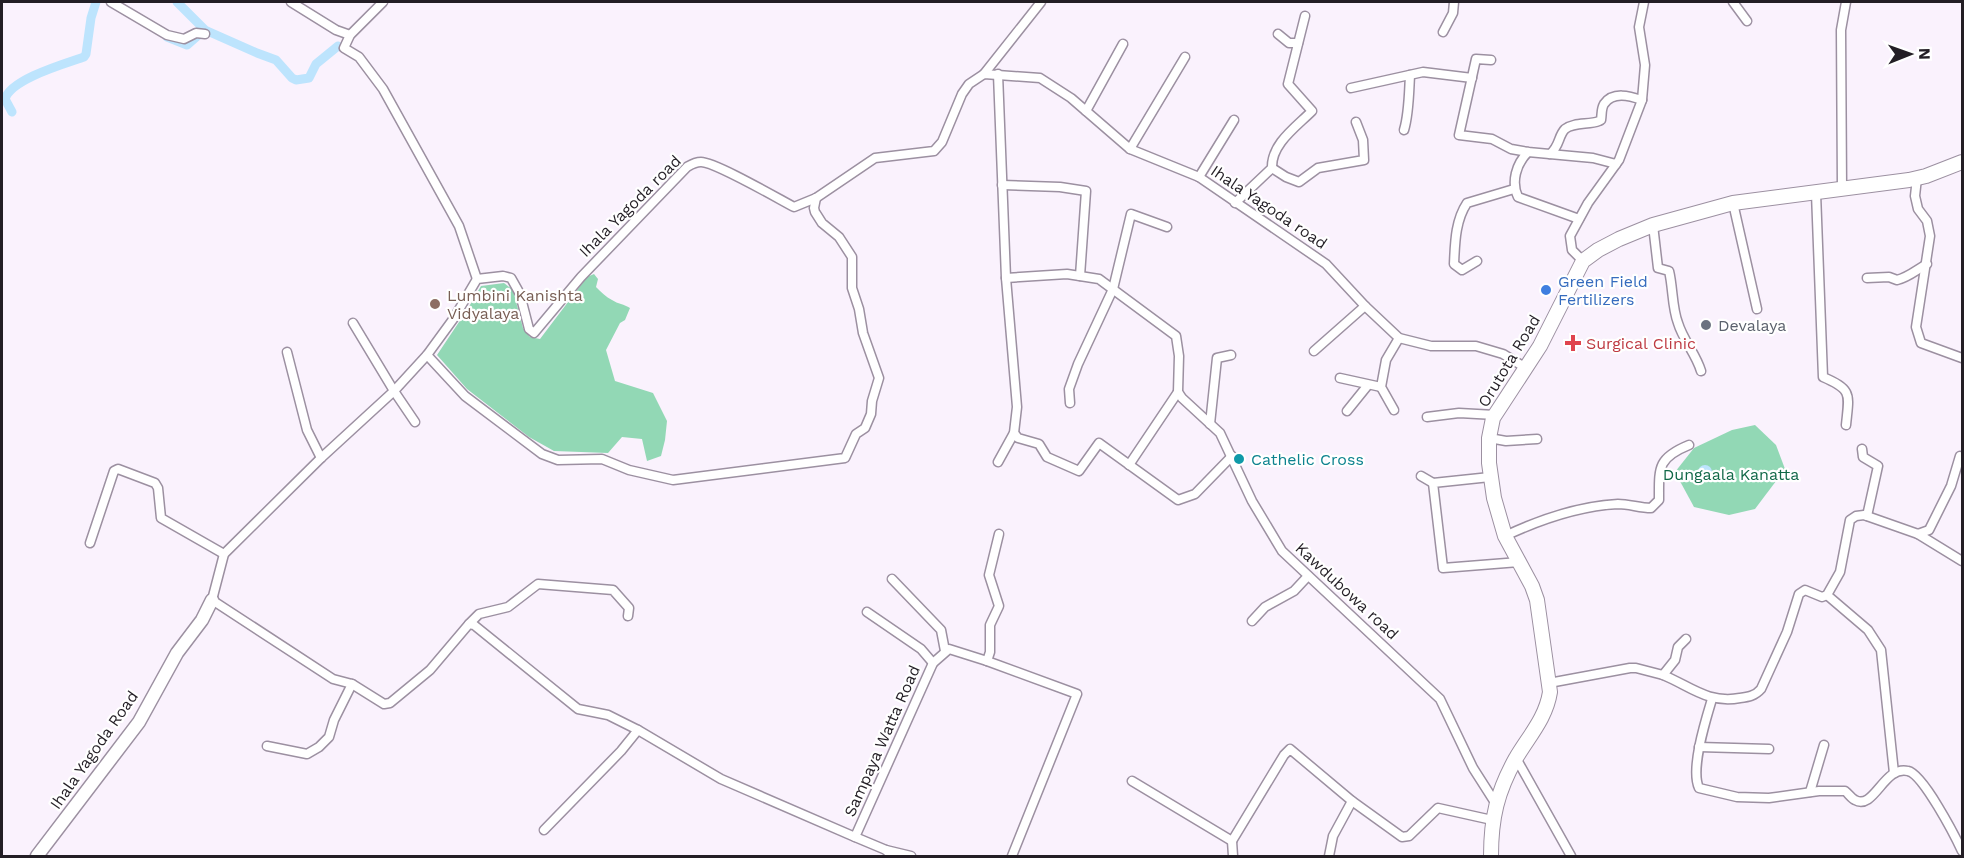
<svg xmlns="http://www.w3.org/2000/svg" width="1964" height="858" font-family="'Work Sans',sans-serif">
<rect width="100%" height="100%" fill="#faf2fd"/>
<!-- green -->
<g fill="#92d8b5">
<path d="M594,274L598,279L596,287C601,292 606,297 612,300C618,304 624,304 630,308L625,320L620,323L606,350L615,381L653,393L667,421L665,440L661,456L647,461L642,439L622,437L608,453L554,451L529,437L467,389L437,355L467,310L481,286L504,283L513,290L523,328L530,337L540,339L587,277Z"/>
<polygon points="1755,425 1776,445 1785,469 1755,509 1729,515 1694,507 1675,472 1694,448 1732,430"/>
</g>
<!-- water -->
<circle fill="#bde4fd" cx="1705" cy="472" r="7"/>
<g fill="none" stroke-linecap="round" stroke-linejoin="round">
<!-- canal -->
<g stroke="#bde4fd" stroke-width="9">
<polyline points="177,2 205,30 257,53 276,60 292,78 296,80 309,78 316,64 338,46"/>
<polyline points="167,37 187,45 203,31"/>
<path d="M12,112L5,99C11,79 64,64 84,57L86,54L91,18L96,2"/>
</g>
<!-- street casing -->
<g stroke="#9c90a1" stroke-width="11">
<g id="street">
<polyline points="111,2 167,35 184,39 196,33 205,34"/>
<polyline points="291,2 336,30 350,35"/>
<polyline points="383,2 350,35 344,48 359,57 383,89 459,226 477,279"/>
<polyline points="1733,2 1747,21"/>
<polyline points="1443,32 1453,13 1454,2"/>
<polyline points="1278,34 1289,43 1298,43"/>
<polyline points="1491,60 1476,59 1459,135 1492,139 1511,149 1528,152 1593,158 1616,164"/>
<polyline points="984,74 1041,2"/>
<polyline points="1351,88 1423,72 1472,78"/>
<polyline points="1086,111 1123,44"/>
<path d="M1404,130C1409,114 1409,92 1410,75"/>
<polyline points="1130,149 1185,57"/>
<path d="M1528,152C1516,164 1511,182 1518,197L1579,219"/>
<path d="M1550,154C1560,146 1558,136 1565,129C1574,122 1589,125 1599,121L1601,120C1602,114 1601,109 1604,104C1613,91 1630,96 1642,100"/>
<polyline points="1272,168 1286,177 1299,182 1318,168 1364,160 1363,140 1356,122"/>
<polyline points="1199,177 1234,120"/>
<polyline points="1917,178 1915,196 1918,209 1927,221 1930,236 1916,327 1921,343 1962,358"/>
<polyline points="1002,185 1060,187 1086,191 1080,276"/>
<polyline points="1842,189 1841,30 1846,2"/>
<path d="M1816,193L1823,377C1853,390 1849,394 1846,425"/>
<path d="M1235,203L1272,168C1271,144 1296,127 1312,111L1288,84L1305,16"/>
<polyline points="1733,203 1757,309"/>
<path d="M1653,225L1658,268L1669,271C1673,287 1672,308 1678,323C1683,340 1696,354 1701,371"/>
<path d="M1477,261L1462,270L1454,264C1455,244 1455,221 1467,203L1514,189"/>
<polyline points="1583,261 1572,250 1570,236 1588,203 1619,160 1642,100 1645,65 1639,27 1644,2"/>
<polyline points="1006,278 1067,274 1099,279 1176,336 1179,356 1178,392 1182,398 1220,433 1252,501 1282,551 1440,699 1473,768 1496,804"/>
<path d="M1867,278L1889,277L1897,280C1909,277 1916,270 1927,264"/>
<polyline points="353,323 394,391 415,422"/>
<polyline points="1314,351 1365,306"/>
<polyline points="287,352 307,430 321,458"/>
<polyline points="427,355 465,396 542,454 558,460 602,459 629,470 673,480 845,458 856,434 865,428 871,414 872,401 879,378 863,333 859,309 852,288 852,257 839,237 822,223 815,212 814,208 816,198"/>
<polyline points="1340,378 1381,387"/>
<polyline points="1070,403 1069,389 1078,364 1113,289 1131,214 1167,227"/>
<polyline points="1394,410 1381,387 1386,360 1399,338"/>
<polyline points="1347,411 1368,385"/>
<polyline points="1427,417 1459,413 1495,415"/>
<polyline points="1210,424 1217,358 1231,355"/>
<polyline points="1014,433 1018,438 1039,444 1047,457 1079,471 1099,443 1178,500 1195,494 1232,456"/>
<polyline points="1489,438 1506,441 1537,439"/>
<polyline points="1862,449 1863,457 1878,466 1867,516"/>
<polyline points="998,462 1014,433 1017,407 1006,278 998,74"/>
<polyline points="1129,465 1178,392"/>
<polyline points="1421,476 1433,483"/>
<polyline points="1490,477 1433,483 1443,568 1519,562"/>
<polyline points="1918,534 1962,561"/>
<path d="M1505,536C1539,520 1580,506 1618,504C1629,504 1640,508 1651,508L1659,500C1659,468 1657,458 1689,445"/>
<polyline points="90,543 114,471 118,469 155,483 158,488 161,518 224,554"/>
<polyline points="892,579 941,630 945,651"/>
<polyline points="1827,595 1868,630 1881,650 1894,773"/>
<polyline points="867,612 921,649 933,663"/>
<polyline points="1252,621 1265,607 1294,591 1308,576"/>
<polyline points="469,624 479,614 508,607 538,584 613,590 629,608 628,616"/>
<polyline points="987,661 990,652 990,625 999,606 989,575 999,534"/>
<path d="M1663,675C1690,686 1708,704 1740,698C1748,697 1755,696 1761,689L1787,632L1799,594L1805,590L1822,597L1827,595L1840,572L1850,520L1856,516L1864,515L1918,534L1929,530L1951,486L1960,456"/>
<polyline points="1549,683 1630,668 1636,668 1663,675 1675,660 1678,647 1686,639"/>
<path d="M1712,699C1706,719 1690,769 1699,788L1737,797L1769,798L1819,791H1845C1848,793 1851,798 1855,800C1874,811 1884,765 1908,771C1923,774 1955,836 1962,851"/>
<polyline points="267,746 307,754 319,747 329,737 334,720 352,684"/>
<polyline points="1699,747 1769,749"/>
<polyline points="1516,758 1571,856"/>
<polyline points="1132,781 1232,841 1284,755 1290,749 1352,801 1402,837 1409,836 1438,808 1492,820"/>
<polyline points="1810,792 1824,745"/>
<polyline points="544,830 621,751 638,730"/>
<path d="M855,837L721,779L638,730L608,715L578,709L474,625L469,624L430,670L390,703L384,704L352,684L333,679L212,600L224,554L321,458L394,391L427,355L454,318L477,279L503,276L511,278L520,294L529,329L534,333L581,277L687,167C692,164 695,162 701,162C715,162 777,198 794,207L816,198L875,158L934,151L942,142L962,94L969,84L984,74L1040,78L1071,98L1130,149L1199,177L1326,264L1365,306L1399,338L1431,346H1476L1503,354L1526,368"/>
<polyline points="1232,841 1233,856"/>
<polyline points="886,850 911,856"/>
<polyline points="891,856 886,850 855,837 933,663 949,649 987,661 1077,694 1012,856"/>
<polyline points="1329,856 1333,836 1352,801"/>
</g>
</g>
<!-- secondary casing -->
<g stroke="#9c90a1" stroke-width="15">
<polyline id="secondary" points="37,856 139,722 177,653 202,620 212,600"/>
</g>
<!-- primary casing -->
<g stroke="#9c90a1" stroke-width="16">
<path id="primary" d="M1491,856C1491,818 1497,792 1516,758C1529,736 1546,718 1550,692L1537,600L1532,586L1505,536L1494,498L1489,463V438L1493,418L1540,346L1583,261L1598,250L1619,239L1653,225L1733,203L1909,180L1926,176L1962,162"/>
</g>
<!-- street -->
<use href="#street" stroke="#fff" stroke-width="8"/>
<!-- secondary -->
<use href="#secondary" stroke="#fff" stroke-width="12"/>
<!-- primary -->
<use href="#primary" stroke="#fff" stroke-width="14"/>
</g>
<!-- markers -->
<circle fill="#3f7fe0" stroke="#fff" stroke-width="2" cx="1546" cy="290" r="6"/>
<circle fill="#8d6e63" stroke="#fff" stroke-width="2" cx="435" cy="304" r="6"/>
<circle fill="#6b7280" stroke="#fff" stroke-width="2" cx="1706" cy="325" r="6"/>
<path fill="#e0444e" stroke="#fff" stroke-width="2" d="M1570 334h6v6h6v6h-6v6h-6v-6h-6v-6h6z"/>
<circle fill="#0f9aa8" stroke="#fff" stroke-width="2" cx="1239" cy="459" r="6"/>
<g text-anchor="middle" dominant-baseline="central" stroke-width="4.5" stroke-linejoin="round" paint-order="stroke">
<!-- street labels -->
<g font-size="16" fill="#231e25" stroke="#fff">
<text transform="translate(630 206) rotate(-45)">Ihala Yagoda road</text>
<text transform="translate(1269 207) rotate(34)">Ihala Yagoda road</text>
<text transform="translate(1509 361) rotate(-59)">Orutota Road</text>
<text transform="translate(1347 591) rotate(43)">Kawdubowa road</text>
<text transform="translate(882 741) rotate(-66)">Sampaya Watta Road</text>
<text transform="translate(94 750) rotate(-55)">Ihala Yagoda Road</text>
</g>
<!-- shop labels -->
<g font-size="16" fill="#366cbe" stroke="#fff" text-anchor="start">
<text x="1558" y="281">Green Field<tspan x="1558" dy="18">Fertilizers</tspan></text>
</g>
<!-- education labels -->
<g font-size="16" fill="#785e54" stroke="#fff" text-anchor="start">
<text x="447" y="295">Lumbini Kanishta<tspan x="447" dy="18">Vidyalaya</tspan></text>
</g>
<!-- worship labels -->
<g font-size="16" fill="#5b616d" stroke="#fff" text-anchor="start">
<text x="1718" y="325">Devalaya</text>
</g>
<!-- health labels -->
<g font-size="16" fill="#be3a42" stroke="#fff" text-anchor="start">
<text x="1586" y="343">Surgical Clinic</text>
</g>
<!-- culture labels -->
<g font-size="16" fill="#0d838f" stroke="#fff" text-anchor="start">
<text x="1251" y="459">Cathelic Cross</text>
</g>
<!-- park labels -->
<g font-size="16" fill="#106847" stroke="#fff">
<text x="1731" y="474">Dungaala Kanatta</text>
</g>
</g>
<!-- border -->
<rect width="1964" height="858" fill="none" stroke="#231e25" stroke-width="6"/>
<!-- north arrow -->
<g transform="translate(1910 54) rotate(89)" stroke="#ffffff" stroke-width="4.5" paint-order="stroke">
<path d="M0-4.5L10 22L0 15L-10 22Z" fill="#231e25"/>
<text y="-9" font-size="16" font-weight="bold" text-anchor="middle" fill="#231e25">N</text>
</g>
</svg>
